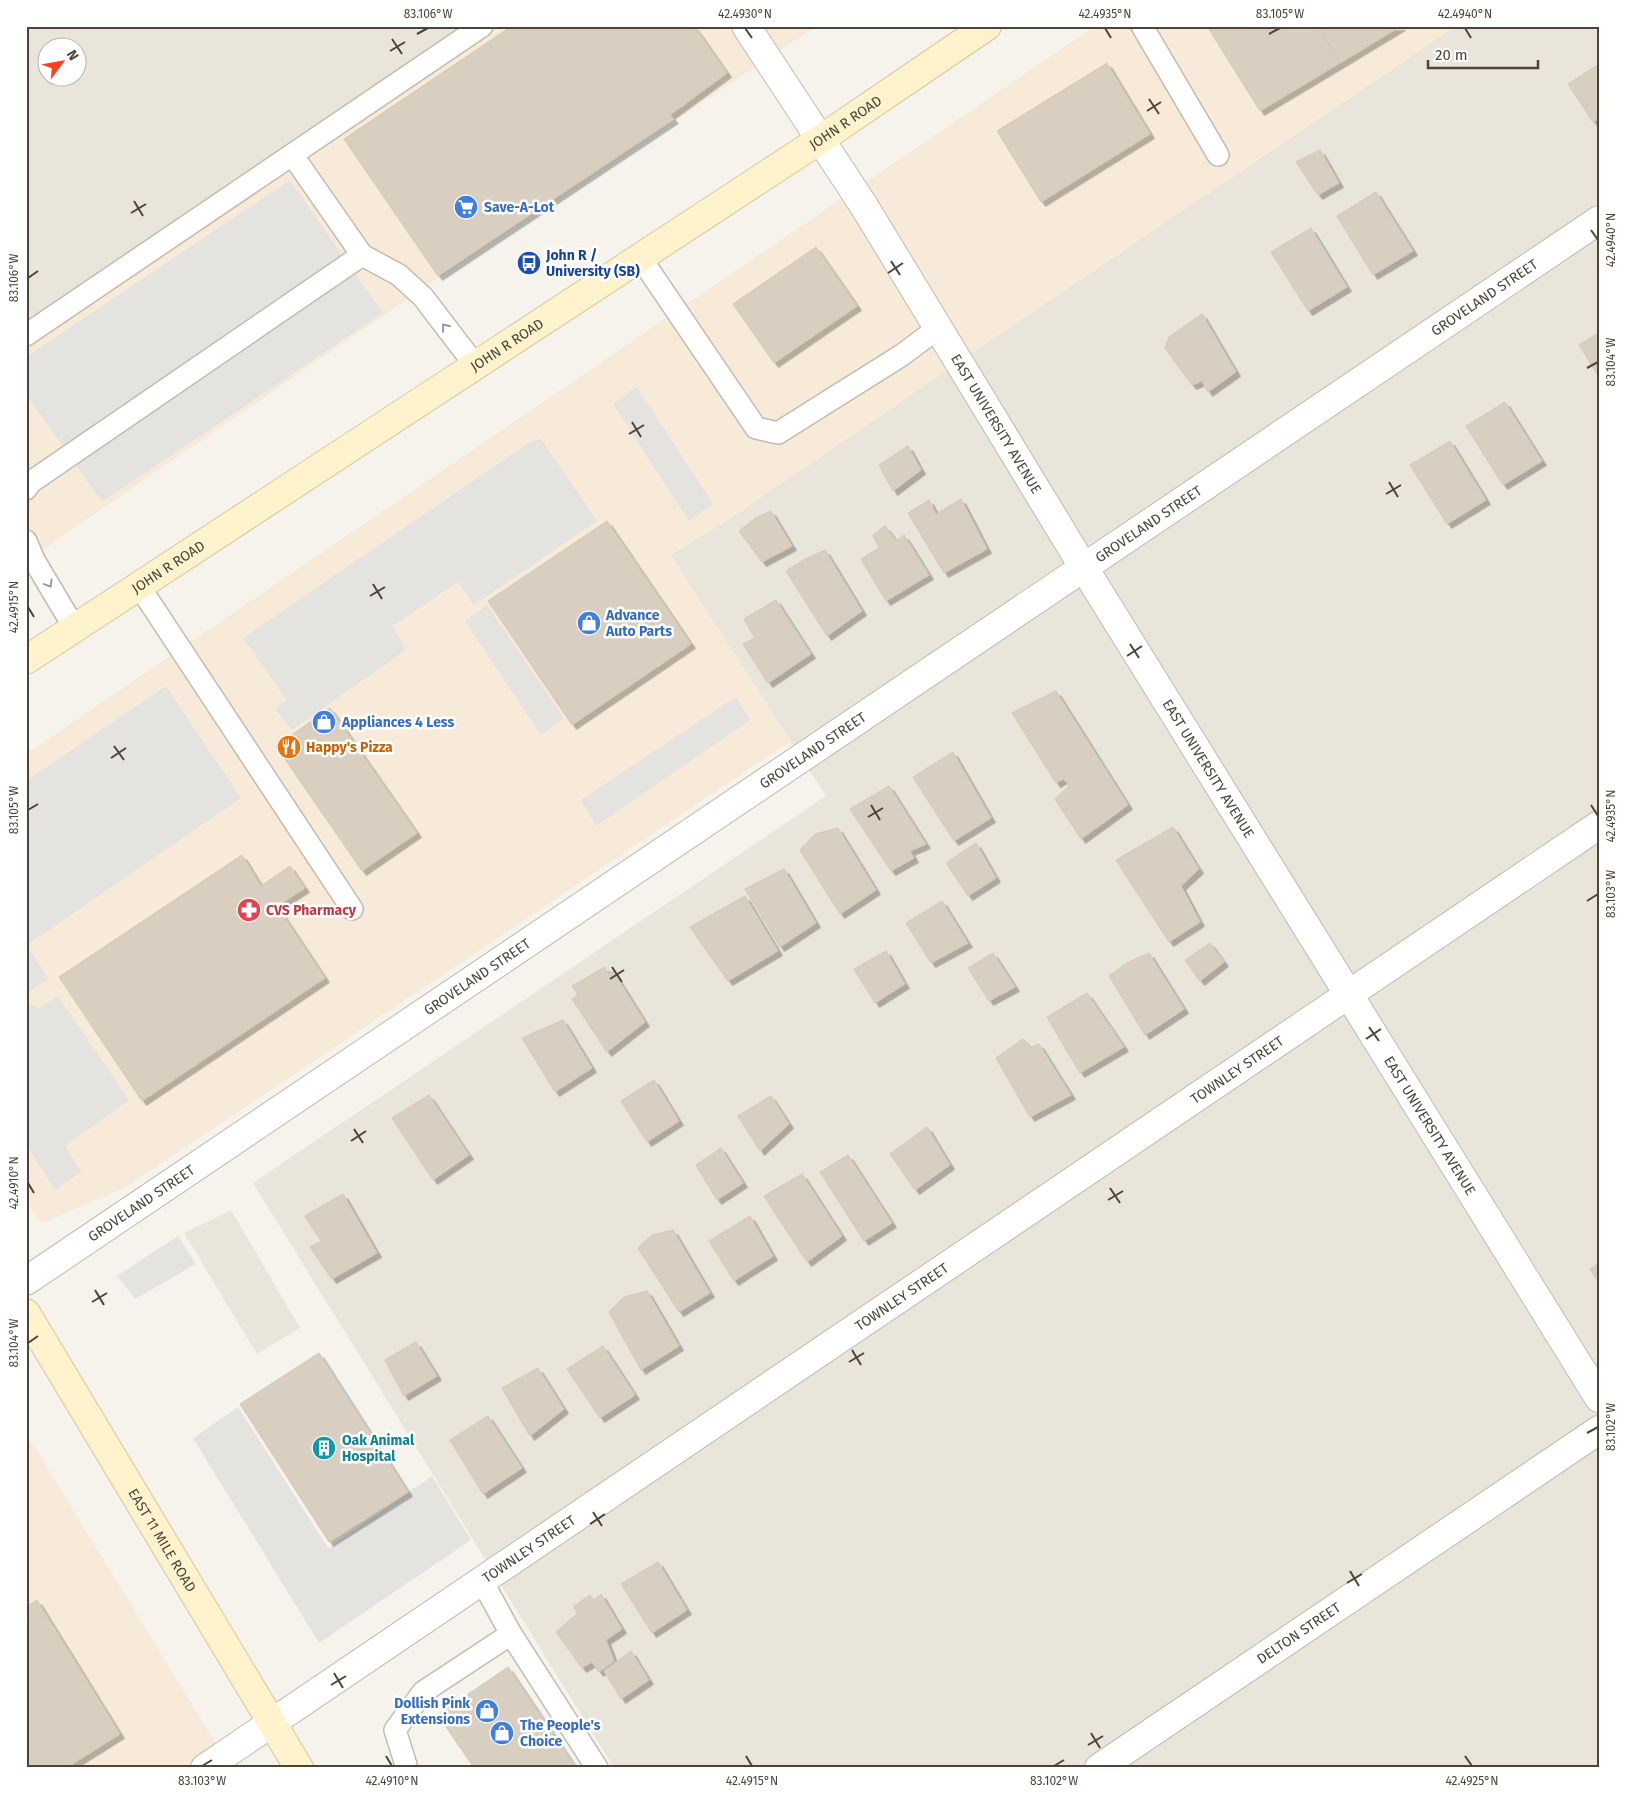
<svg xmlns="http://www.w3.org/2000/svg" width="1625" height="1794" font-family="'Fira Sans',sans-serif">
<defs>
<filter id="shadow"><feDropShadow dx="4.5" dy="4.5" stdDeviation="0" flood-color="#0004"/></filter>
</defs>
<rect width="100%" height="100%" fill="#f6f3ec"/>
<!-- residential -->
<g fill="#eae5da" fill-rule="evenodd">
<path d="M26,26H462L26,321ZM48,48H78V78H48Z"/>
<polygon points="1456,26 1599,26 1599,1768 614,1768 253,1183 826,796 670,555 734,516 1000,334"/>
<polygon points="231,1210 300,1328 257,1354 184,1233"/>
</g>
<!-- commercial -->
<g fill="#f7ead8">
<polygon points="462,26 817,26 434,281 26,561 26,321"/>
<polygon points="1095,26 1456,26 1000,334 734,516 670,554 791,741 128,1186 43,1223 35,1215 26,1201 26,754"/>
<polygon points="26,1433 204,1724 230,1768 26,1768"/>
</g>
<!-- parking -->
<g fill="#e5e3e0">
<polygon points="290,180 383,313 102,502 26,394 26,357"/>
<polygon points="637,387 713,504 689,521 613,404"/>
<polygon points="541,439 597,521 474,605 458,582 393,626 406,650 292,730 275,709 287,700 243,638 530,442"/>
<polygon points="487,605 564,718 541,735 465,621"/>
<polygon points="166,686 241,798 27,945 48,979 30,991 27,1000 28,1003 39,1008 58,996 129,1100 65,1146 81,1172 55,1190 26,1144 26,781"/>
<polygon points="736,697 750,720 596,826 581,800"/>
<polygon points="178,1236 196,1264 135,1299 117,1276"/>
<polygon points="238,1407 328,1548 432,1476 471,1540 319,1643 193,1438"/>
</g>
<!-- building -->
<g fill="#d8cfc1" stroke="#d3c7b4" filter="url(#shadow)">
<polygon points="512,26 694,26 727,73 670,115 674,119 438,276 344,139"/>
<polygon points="1207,26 1318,26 1340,63 1260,111"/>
<polygon points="1318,26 1401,26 1340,63"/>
<polygon points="1107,63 1150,134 1041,202 997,131"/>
<polygon points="1599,64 1599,118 1593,122 1568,84"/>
<polygon points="1320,150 1339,183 1318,195 1296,162"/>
<polygon points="1376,192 1413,251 1373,275 1337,216"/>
<polygon points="1311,228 1347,287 1308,311 1271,252"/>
<polygon points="816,247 857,306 774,363 733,304"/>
<polygon points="1202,314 1236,372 1208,392 1202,381 1192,385 1165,348 1169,337"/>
<polygon points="1599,333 1599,377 1579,345"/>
<polygon points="1505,402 1542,461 1503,485 1466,426"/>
<polygon points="1450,441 1486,500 1447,524 1410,465"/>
<polygon points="908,446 921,470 893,491 879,465"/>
<polygon points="961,499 987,549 944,573 908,513 929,500 936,514"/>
<polygon points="771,511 792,546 762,562 739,531 754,519"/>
<polygon points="607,521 691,644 572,725 488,601"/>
<polygon points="885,526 896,541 904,535 929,575 886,601 861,559 879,548 873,535"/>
<polygon points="825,550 862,611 827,636 786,571 805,559"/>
<polygon points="776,600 811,654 768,683 743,644 755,638 744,619"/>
<polygon points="1056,691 1128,805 1081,839 1055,799 1070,785 1063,779 1056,783 1012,713"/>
<polygon points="330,708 417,833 362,871 276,746"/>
<polygon points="953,752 991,818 954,841 913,777"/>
<polygon points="889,786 926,844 910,851 914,858 891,871 850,809"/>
<polygon points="1173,827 1199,869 1181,886 1200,922 1169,942 1116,860"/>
<polygon points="838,828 876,890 840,914 800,850 815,834"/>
<polygon points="976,843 996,878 968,896 946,863"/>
<polygon points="242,855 261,886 290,866 305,888 277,906 325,978 142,1101 59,977"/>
<polygon points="784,869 816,923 780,947 745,889"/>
<polygon points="745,896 778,951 728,981 690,927"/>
<polygon points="942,901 968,943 931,963 906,923"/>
<polygon points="1210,943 1224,962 1200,981 1185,960"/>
<polygon points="886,951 905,984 875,1003 854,969"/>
<polygon points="993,953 1015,987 989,1001 968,968"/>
<polygon points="1149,953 1184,1009 1145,1035 1109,976 1127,963"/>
<polygon points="605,967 608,974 613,971 645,1022 607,1052 572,999 578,995 572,986"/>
<polygon points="1087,993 1124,1047 1080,1073 1047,1017"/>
<polygon points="563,1020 592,1068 555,1092 522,1038"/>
<polygon points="1023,1039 1031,1047 1039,1044 1071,1095 1030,1117 996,1058"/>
<polygon points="654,1080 679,1121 647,1142 621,1101"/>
<polygon points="429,1095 469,1155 433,1180 392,1118"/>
<polygon points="771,1096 789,1124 760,1151 738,1116"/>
<polygon points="927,1127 950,1165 915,1190 890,1154"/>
<polygon points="721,1148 743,1183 717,1200 696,1165"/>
<polygon points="848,1155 892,1223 864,1241 820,1172"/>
<polygon points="802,1174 842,1236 807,1262 764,1196"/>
<polygon points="343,1194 377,1253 332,1279 310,1247 321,1241 305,1216"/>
<polygon points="750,1216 773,1256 734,1281 709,1241"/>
<polygon points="673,1230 710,1293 679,1312 638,1248 652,1235"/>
<polygon points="1599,1263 1599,1283 1590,1269"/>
<polygon points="647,1291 679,1346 641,1370 609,1312 624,1297"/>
<polygon points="416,1342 437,1376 404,1396 385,1360"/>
<polygon points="603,1346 635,1395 600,1418 567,1369"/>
<polygon points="319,1353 408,1492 329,1542 240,1404"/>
<polygon points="538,1368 564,1409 530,1436 502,1388"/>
<polygon points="488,1416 522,1468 483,1494 450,1440"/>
<polygon points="658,1562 687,1610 652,1633 621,1584"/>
<polygon points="601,1594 622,1629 606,1640 614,1661 599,1672 592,1662 582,1668 556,1632 577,1614 574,1606 590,1595 594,1600"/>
<polygon points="37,1600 120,1734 66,1768 33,1768 26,1758 26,1607"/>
<polygon points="631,1651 649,1680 621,1699 604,1671"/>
<polygon points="508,1667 576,1768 474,1768 438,1715"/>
</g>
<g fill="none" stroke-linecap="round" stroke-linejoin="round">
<!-- lane casing -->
<g stroke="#c2bbae" stroke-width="24">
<g id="lane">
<polyline points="1142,26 1218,155"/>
<polyline points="293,156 362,255 399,275 423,297 475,365"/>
<polyline points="640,257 756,428 778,433 902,355 938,328"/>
<polyline points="26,335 482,26"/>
<polyline points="26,489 31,482 362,255"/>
<polyline points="26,541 34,560 75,629"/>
<polyline points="139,586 352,909"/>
<polyline points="511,1634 597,1768"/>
<polyline points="406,1765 395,1730 423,1692 511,1634 482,1581"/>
</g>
</g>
<!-- street casing -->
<g stroke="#c2bbae" stroke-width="30">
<g id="street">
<path id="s1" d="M746,26L864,206L1084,568L1599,1398"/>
<path id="s2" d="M26,1281L1599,220"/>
<path id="s3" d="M205,1768L1599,825"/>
<path id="s4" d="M1099,1768L1599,1430"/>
</g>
</g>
<!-- secondary casing -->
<g stroke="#d6c79b" stroke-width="30">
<g id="secondary">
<path id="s5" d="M26,660L821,139L987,26"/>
<path id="s6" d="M26,1313L299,1768"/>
</g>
</g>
<!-- lane -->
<use href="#lane" stroke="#fff" stroke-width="21"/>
<!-- street -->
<use href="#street" stroke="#fff" stroke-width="28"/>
<!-- secondary -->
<use href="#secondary" stroke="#fff3cd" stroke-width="28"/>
</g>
<!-- one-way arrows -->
<defs><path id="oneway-chevron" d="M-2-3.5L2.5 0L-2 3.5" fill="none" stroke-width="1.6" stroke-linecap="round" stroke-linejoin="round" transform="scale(1.25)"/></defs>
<g stroke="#9c9892">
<use href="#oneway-chevron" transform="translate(445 327) rotate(-128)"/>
<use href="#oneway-chevron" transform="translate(49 584) rotate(59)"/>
</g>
<!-- ticks -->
<path fill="none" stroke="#4b4439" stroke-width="2" d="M745,28L752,38M1105,28L1111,38M1465,28L1471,38M417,34L428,28M1269,34L1280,28M392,39L402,54M390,51L405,42M1149,99L1159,114M1147,111L1161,102M134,201L143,216M131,213L146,204M1591,230L1598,240M891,261L900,275M888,273L903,263M28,278L38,271M1587,368L1598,362M632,422L641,437M629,434L644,425M1389,482L1398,497M1386,494L1401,485M373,584L382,599M370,596L385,587M28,607L34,617M1130,644L1139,658M1127,656L1142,646M114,746L124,760M111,758L126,748M871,805L880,820M1591,805L1598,816M28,810L38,804M868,817L883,808M1587,901L1598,894M612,967L622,982M610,979L624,970M1369,1027L1379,1041M1366,1039L1381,1029M354,1129L363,1143M351,1141L366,1131M28,1183L34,1193M1110,1188L1120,1203M1108,1200L1123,1191M95,1290L104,1305M92,1302L107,1293M28,1343L38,1336M852,1350L861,1365M849,1362L864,1353M1587,1433L1598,1427M593,1512L602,1526M590,1524L605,1514M1350,1571L1359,1586M1347,1583L1362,1574M334,1673L343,1688M331,1685L346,1676M1091,1733L1100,1748M1088,1745L1103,1736M386,1756L392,1766M746,1756L752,1766M1465,1756L1472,1766M202,1766L212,1760M1054,1766L1064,1760"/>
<!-- icons -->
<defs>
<g id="supermarket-disc" transform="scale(1.25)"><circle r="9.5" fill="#3f7fe0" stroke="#fff"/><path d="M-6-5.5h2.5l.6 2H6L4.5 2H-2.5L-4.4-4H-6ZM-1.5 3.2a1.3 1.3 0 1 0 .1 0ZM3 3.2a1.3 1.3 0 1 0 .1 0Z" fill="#fff"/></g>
<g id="bus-disc" transform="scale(1.25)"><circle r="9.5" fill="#1a4fb4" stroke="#fff"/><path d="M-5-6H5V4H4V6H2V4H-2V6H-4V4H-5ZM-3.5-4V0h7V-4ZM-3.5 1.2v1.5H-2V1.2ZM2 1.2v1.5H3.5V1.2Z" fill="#fff"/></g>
<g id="shop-disc" transform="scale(1.25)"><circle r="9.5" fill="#3f7fe0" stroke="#fff"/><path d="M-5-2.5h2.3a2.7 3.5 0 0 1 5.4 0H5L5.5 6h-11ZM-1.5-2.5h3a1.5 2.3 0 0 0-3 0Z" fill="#fff"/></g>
<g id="restaurant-disc" transform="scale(1.25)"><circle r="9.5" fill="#e8710a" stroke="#fff"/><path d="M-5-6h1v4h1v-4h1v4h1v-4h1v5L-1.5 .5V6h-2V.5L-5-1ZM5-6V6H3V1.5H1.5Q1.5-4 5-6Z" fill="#fff"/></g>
<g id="pharmacy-disc" transform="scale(1.25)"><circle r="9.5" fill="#e0444e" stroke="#fff"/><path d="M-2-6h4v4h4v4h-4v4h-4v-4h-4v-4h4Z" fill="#fff"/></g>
<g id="building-disc" transform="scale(1.25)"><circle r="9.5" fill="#0f9aa8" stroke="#fff"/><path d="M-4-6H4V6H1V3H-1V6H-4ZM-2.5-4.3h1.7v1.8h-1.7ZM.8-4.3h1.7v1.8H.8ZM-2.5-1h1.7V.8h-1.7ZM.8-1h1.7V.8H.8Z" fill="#fff"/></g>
</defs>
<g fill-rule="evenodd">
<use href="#supermarket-disc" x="466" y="207"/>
<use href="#bus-disc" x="529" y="263"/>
<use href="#shop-disc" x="589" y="623"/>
<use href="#shop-disc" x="324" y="722"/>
<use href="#restaurant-disc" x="289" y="747"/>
<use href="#pharmacy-disc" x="249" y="910"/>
<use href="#building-disc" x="324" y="1448"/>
<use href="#shop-disc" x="487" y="1711"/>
<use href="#shop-disc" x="502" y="1733"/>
</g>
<g text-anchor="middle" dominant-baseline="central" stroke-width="5" stroke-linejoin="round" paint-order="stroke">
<!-- street labels -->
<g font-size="14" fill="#4b4439" stroke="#fff">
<text stroke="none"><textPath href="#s5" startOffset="980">JOHN R ROAD</textPath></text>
<text stroke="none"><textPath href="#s2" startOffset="1759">GROVELAND STREET</textPath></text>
<text stroke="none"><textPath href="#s5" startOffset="575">JOHN R ROAD</textPath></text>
<text stroke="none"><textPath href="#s1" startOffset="470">EAST UNIVERSITY AVENUE</textPath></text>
<text stroke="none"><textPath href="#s2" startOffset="1354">GROVELAND STREET</textPath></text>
<text stroke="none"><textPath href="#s5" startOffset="170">JOHN R ROAD</textPath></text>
<text stroke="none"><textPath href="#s2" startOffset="949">GROVELAND STREET</textPath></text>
<text stroke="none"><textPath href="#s1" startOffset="875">EAST UNIVERSITY AVENUE</textPath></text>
<text stroke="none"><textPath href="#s2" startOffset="544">GROVELAND STREET</textPath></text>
<text stroke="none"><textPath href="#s3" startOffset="1246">TOWNLEY STREET</textPath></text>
<text stroke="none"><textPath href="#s1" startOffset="1295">EAST UNIVERSITY AVENUE</textPath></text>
<text stroke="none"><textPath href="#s2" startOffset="139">GROVELAND STREET</textPath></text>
<text stroke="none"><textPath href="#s3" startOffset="841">TOWNLEY STREET</textPath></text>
<text stroke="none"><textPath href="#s6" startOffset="265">EAST 11 MILE ROAD</textPath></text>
<text stroke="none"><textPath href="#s3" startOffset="391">TOWNLEY STREET</textPath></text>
<text stroke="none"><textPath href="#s4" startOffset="241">DELTON STREET</textPath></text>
</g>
<!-- shop labels -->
<g font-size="14" font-weight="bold" fill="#366cbe" stroke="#fff" text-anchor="start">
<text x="484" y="207">Save-A-Lot</text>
<text x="606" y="615">Advance<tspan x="606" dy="16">Auto Parts</tspan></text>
<text x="342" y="722">Appliances 4 Less</text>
<text x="470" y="1703" text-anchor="end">Dollish Pink<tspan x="470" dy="16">Extensions</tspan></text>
<text x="520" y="1725">The People's<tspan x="520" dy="16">Choice</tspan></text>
</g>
<!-- transit labels -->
<g font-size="14" font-weight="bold" fill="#164399" stroke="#fff" text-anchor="start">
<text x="546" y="255">John R /<tspan x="546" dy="16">University (SB)</tspan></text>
</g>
<!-- food labels -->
<g font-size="14" font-weight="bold" fill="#c56008" stroke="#fff" text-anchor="start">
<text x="306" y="747">Happy's Pizza</text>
</g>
<!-- health labels -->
<g font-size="14" font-weight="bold" fill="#be3a42" stroke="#fff" text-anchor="start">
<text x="266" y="910">CVS Pharmacy</text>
</g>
<!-- culture labels -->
<g font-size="14" font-weight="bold" fill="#0d838f" stroke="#fff" text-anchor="start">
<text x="342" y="1440">Oak Animal<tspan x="342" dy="16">Hospital</tspan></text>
</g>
</g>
<!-- border -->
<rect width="1625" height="1794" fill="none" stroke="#ffffff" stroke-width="55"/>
<!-- north arrow -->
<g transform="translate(62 62) rotate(58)"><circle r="24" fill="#ffffff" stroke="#b7b4b0"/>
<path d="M0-4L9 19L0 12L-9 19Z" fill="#fc3f1d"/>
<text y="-8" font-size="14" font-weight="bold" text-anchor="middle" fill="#4b4439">N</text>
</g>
<!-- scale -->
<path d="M1428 60v8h110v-8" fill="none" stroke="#4b4439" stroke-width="2.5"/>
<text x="1435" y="60" font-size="15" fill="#4b4439" stroke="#ffffff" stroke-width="4" paint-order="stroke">20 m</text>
<rect x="28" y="28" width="1570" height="1738" fill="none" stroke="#4b4439" stroke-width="2"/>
<g font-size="12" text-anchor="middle" fill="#4b4439">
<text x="428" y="18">83.106°W</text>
<text x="745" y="18">42.4930°N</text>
<text x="1105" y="18">42.4935°N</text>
<text x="1280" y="18">83.105°W</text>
<text x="1465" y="18">42.4940°N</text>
<text transform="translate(1611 240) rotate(-90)" y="4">42.4940°N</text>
<text transform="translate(14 278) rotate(-90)" y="4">83.106°W</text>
<text transform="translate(1611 362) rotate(-90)" y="4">83.104°W</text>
<text transform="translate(14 607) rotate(-90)" y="4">42.4915°N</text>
<text transform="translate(14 810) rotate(-90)" y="4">83.105°W</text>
<text transform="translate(1611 816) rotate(-90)" y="4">42.4935°N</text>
<text transform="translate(1611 894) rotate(-90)" y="4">83.103°W</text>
<text transform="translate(14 1183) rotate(-90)" y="4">42.4910°N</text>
<text transform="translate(14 1343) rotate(-90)" y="4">83.104°W</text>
<text transform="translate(1611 1427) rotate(-90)" y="4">83.102°W</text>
<text x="202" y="1785">83.103°W</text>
<text x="392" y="1785">42.4910°N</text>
<text x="752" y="1785">42.4915°N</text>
<text x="1054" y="1785">83.102°W</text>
<text x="1472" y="1785">42.4925°N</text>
</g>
</svg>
